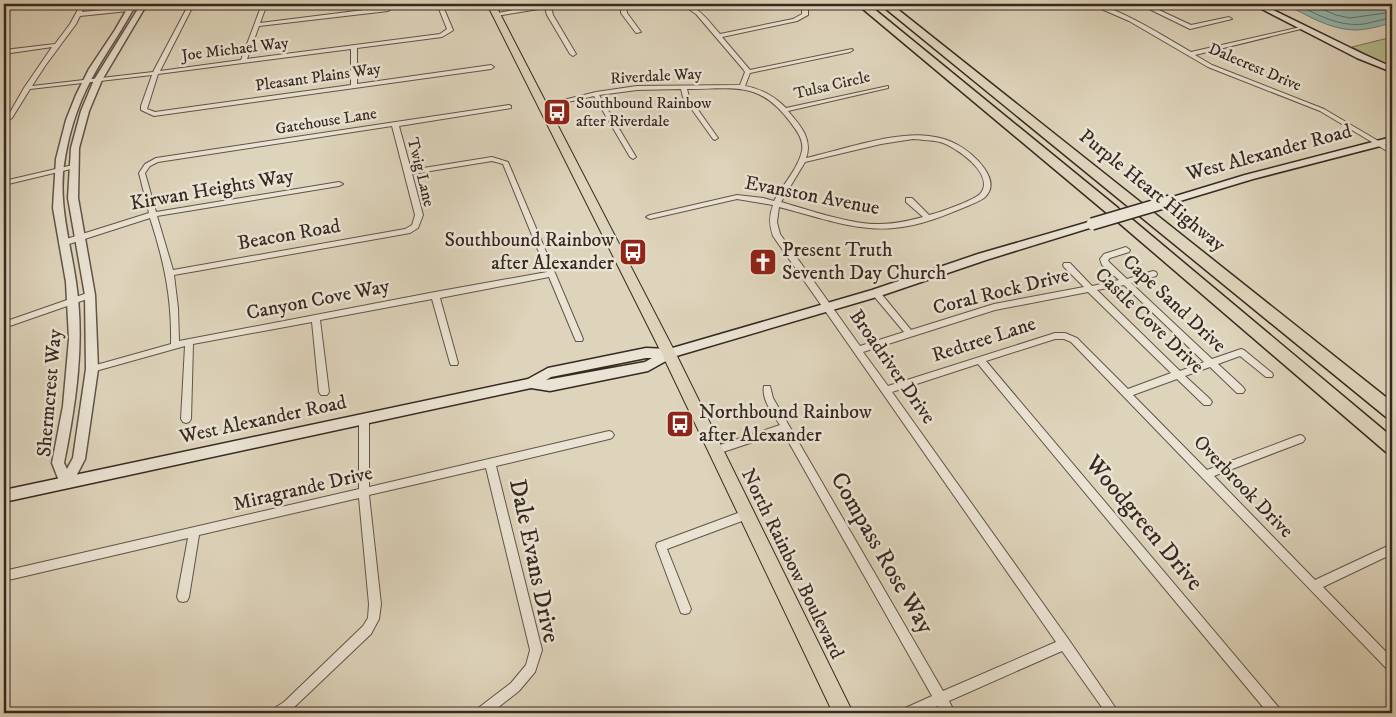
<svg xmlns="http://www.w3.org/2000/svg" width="1396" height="717" font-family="'IM FELL DW Pica',serif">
<rect width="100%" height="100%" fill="#ded4bb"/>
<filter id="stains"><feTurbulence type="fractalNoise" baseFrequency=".004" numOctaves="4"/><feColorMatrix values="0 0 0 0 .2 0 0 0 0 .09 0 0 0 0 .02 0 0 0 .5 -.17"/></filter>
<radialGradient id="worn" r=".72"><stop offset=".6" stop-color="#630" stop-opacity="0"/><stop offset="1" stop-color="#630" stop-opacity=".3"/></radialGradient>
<!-- green -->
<polygon fill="#b4bc8e" stroke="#757258" points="1392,37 1392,67 1352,47"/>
<!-- water -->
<path fill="#93b8b1" stroke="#6e7f77" d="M1285,4H1392V23C1380,26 1367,30 1354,30C1328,29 1307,15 1285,4Z"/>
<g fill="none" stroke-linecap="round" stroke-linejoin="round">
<!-- shore -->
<g stroke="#647069" stroke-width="1">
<path d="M1296,4C1318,15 1339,27 1364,24C1374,22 1383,19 1392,18"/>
<polyline points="1310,4 1336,15 1350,18 1392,12"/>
<path d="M1327,4C1350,13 1369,6 1392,4"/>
</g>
<!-- minor casing -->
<g stroke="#605448" stroke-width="2">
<g id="minor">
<path d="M81,4H86L82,12L163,4H179L176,6L80,16L76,24L45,66L32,86L153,72L189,4H194L160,71L241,60L262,4H267L260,23L388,7L391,9L388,11L259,26L247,59L440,34L447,29L437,4H442L453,30L452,31L442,37L357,48V84L491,65L494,67L491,69L154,116L141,110V106L152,75L30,89L12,118L4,123V118L8,116L24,88L52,47L4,54V50L55,44L70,24ZM351,49V85L155,112L147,109L158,74Z"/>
<polygon points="545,4 635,4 633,6 626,6 627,13 641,32 636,33 621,13 621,6 551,7 553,15 576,54 573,56 570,54 547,15 545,8 496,16 493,14"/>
<path d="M670,4C697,2 704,16 720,34L793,19L802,14V9L797,4H803L808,9V15L797,21L722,37L750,70L852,49L853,50L850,52L750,73L745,86C762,89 774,96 786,108L888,86V88L788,111C800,125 813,139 806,158C841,150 896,131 929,136C939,137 949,140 958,145C973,153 1004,181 984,198C980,201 974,203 970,205C946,215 920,226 894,228C857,232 815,216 779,207L777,222L780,234L860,346L904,332L873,295L872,293L873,291H879L911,330L994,304L1084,287L1064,267L1063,265L1064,263H1070L1092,286L1119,280L1102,265L1100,259L1104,254L1126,247L1130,250L1129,252L1110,258L1108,260L1109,262L1127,279L1153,271L1156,272L1157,274L1156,276L1131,283L1212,359L1241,349L1244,350L1272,373L1273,375L1272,377H1266L1240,356L1218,364L1243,387L1245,390L1243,393H1237L1210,367L1185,376L1210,399L1212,402L1210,405H1204L1177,379L1133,395L1207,470L1297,436L1300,435L1303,436L1305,439L1303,442L1214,476L1315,580L1392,544V554L1323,587L1392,658V672L1388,670L1071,342L1064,339H1055L986,361L1280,709L1282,713H1268L978,364L892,392L1069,640L1119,713H1106L1062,651L949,701L955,713H942L938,706L921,713H901L903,709L932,696L783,432L714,455L711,454L709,451L711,448L780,425C773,414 761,399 764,386H770L773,398L943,691L1056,642L773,236C769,225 769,216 773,205L737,199L650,219L646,217L650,215L737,195L763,198L774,201C783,184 798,169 802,151C804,140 797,131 791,123C759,80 735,89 687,89L689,97L718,138L715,140L713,139L683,97L681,89L637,90L599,95L636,157L633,159L630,157L594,96L542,108L539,106L596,92L637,86L740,85L745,72L743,69L696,14L687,8ZM913,139C922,140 931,140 940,142C955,146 997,175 980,194C974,200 939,213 929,215L912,198H906V202L923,217C908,221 895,224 880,224C852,225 809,210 781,202L805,162L881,144ZM1124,285L1204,362L1180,371L1097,290ZM1088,292L1171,373L1128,389L1077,338L1065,333H1055L888,386L863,352L995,310Z"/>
<path d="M1090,4C1112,3 1170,40 1191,52L1305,26V28L1195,55L1212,65L1324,109L1392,149V154L1320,111L1208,67L1129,21Z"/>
<polygon points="1139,4 1146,4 1191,25 1229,17 1232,19 1190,29"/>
<path d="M509,105L511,106V108L399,126L411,170L492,157L508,162L583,339L582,341H576L575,339L549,277L440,298L458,363L457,365H451L450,363L432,299L320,320L329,392L327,395H321L319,392L312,322L193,344L191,419L189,422L186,423L183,422L181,419L185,346L92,372L89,371L88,369L89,367L171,344C172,298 164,261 150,218L66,245H60L59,243L60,241L149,213L139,173L145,164L156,158ZM392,126L415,215L412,225L405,229L173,270L157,216L339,186L343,184L339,182L156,212L145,173L150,166L158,162ZM492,161L503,164L547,272L435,292L179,341L178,308L174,275L410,233L418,228L423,215L412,174Z"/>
<polygon points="73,165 76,167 75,168 4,185 4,181"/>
<polygon points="90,292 94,295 93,297 4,328 4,322"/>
<polygon points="364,415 367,416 369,419 369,487 609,431 612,432 614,435 612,438 609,439 496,466 542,650 535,672 519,691 491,713 475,713 477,709 511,683 526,665 530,650 486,468 369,495 381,604 379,619 371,634 288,713 271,713 273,709 284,702 363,626 368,618 369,604 359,498 199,535 189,597 187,601 183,602 179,601 177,597 188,538 4,581 4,571 359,489 359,419 361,416"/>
<polygon points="746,510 750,512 751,515 750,518 667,549 691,609 689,613 685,614 681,613 656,546 657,543"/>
</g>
</g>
<!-- tertiary casing -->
<g stroke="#605448" stroke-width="3">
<path id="tertiary" d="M130,4H136C124,27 110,47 97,69C81,96 70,127 65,158C57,201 70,240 76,282C85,343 76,403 64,463L67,469L73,458L86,369L85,295L68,198L71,148L81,111L94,80L141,4H147L102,80L89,111L79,148L78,198L95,295L98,369L85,459L71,486L66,488L61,486L52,463L63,406L69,339L66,282L53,208L56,159L66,120L76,95L89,69L115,30Z"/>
</g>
<!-- secondary casing -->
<g stroke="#362921" stroke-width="3">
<g id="secondary">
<polygon points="1252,4 1261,4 1363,54 1392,67 1392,72 1357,58"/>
<polygon points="1392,137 1392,143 1253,179 1170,204 1165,201 1166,199 1245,175"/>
<path d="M1092,221L1096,222L1097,224L1096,226L986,260L880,296L673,357L648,371L550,391L531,388L4,502V490L528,379L548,368L646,348L669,349L872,290L978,254ZM646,358H652L645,362L546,380L551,377Z"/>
</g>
</g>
<!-- primary casing -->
<g stroke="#362921" stroke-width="2">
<polygon id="primary" points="487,4 495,4 676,354 853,713 833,713 662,354"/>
</g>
<!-- motorway casing -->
<g stroke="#362921" stroke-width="3">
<g id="motorway">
<polygon points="857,4 868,4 1118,208 1120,211 1118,214 1108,214"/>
<polygon points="880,4 891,4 1392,402 1392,419 1386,417"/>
<polygon points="1123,215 1128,216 1392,437 1392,454 1386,452 1118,222 1116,219 1118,216"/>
</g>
</g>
<!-- minor -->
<use href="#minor" fill="#eae3d3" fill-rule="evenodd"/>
<!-- tertiary -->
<use href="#tertiary" fill="#eae3d3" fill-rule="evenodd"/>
<!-- secondary -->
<use href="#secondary" fill="#eae3d3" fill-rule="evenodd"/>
<!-- primary -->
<use href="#primary" fill="#ded4bb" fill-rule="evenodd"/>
<!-- motorway -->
<use href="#motorway" fill="#ded4bb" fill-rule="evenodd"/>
<!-- secondary-bridge casing -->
<g stroke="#362921" stroke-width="14" stroke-linecap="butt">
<polyline id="secondary-bridge" points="1092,224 1170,201"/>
</g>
<!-- secondary-bridge -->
<use href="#secondary-bridge" stroke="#eae3d3" stroke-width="11"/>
</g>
<!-- icons -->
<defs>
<g id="bus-square" transform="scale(1.4375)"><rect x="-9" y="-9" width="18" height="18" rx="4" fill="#8f2418" stroke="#eae3d3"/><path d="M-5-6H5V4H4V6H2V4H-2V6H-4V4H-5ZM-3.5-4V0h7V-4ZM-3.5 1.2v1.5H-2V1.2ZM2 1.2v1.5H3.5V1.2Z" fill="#fff"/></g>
<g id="church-square" transform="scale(1.4375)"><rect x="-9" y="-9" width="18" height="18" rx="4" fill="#8f2418" stroke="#eae3d3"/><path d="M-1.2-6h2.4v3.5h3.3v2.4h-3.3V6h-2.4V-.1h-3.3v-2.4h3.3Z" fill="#fff"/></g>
</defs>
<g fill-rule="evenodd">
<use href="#bus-square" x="557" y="112"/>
<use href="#bus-square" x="633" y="252"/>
<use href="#church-square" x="763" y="262"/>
<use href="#bus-square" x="680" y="424"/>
</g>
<g text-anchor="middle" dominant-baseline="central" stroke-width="5" stroke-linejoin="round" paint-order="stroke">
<!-- far-street labels -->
<g font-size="16" fill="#362921" stroke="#eae3d3">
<text transform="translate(235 49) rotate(-7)">Joe Michael Way</text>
<text transform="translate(1255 67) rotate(23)">Dalecrest Drive</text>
<text transform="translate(656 76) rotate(-3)">Riverdale Way</text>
<text transform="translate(318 77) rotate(-8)">Pleasant Plains Way</text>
<text transform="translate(832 85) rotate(-13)">Tulsa Circle</text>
<text transform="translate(326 121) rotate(-9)">Gatehouse Lane</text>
<text transform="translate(421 172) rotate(76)">Twig Lane</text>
</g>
<!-- far-poi labels -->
<g font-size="16" fill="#362921" stroke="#eae3d3" text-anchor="start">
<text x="576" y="103">Southbound Rainbow<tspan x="576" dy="18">after Riverdale</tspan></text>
</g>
<!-- street labels -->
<g font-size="20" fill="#362921" stroke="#eae3d3">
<text transform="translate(1269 153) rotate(-15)">West Alexander Road</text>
<text transform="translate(212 190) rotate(-10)">Kirwan Heights Way</text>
<text transform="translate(1152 191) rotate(39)">Purple Heart Highway</text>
<text transform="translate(812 196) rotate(11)">Evanston Avenue</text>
<text transform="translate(289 235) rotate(-10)">Beacon Road</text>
<text transform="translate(1001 292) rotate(-14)">Coral Rock Drive</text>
<text transform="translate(318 300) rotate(-11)">Canyon Cove Way</text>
<text transform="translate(1174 304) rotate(43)">Cape Sand Drive</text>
<text transform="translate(1149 321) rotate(44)">Castle Cove Drive</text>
<text transform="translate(984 340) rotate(-18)">Redtree Lane</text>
<text transform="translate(892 367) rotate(55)">Broadriver Drive</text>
<text transform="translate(50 393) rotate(-85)">Shermcrest Way</text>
<text transform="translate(263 420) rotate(-12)">West Alexander Road</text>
<text transform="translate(1243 487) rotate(46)">Overbrook Drive</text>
<text transform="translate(303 489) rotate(-13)">Miragrande Drive</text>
<text transform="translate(792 564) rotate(64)">North Rainbow Boulevard</text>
</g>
<!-- poi labels -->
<g font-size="20" fill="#362921" stroke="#eae3d3" text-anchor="start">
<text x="614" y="240" text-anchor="end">Southbound Rainbow<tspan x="614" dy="23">after Alexander</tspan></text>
<text x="782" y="250">Present Truth<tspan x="782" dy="23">Seventh Day Church</tspan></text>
<text x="699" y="412">Northbound Rainbow<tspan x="699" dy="23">after Alexander</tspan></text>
</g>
<!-- near-street labels -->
<g font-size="24" fill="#362921" stroke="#eae3d3">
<text transform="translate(1144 523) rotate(50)">Woodgreen Drive</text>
<text transform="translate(882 553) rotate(60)">Compass Rose Way</text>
<text transform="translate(534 561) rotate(78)">Dale Evans Drive</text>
</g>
</g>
<!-- margin -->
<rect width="1396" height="717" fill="none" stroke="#ded4bb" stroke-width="20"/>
<rect x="5" y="5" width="1386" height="707" fill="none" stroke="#362921" stroke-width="2.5"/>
<rect x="10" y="10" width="1376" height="697" fill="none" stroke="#362921"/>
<rect width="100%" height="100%" filter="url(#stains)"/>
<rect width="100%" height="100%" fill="url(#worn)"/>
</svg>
